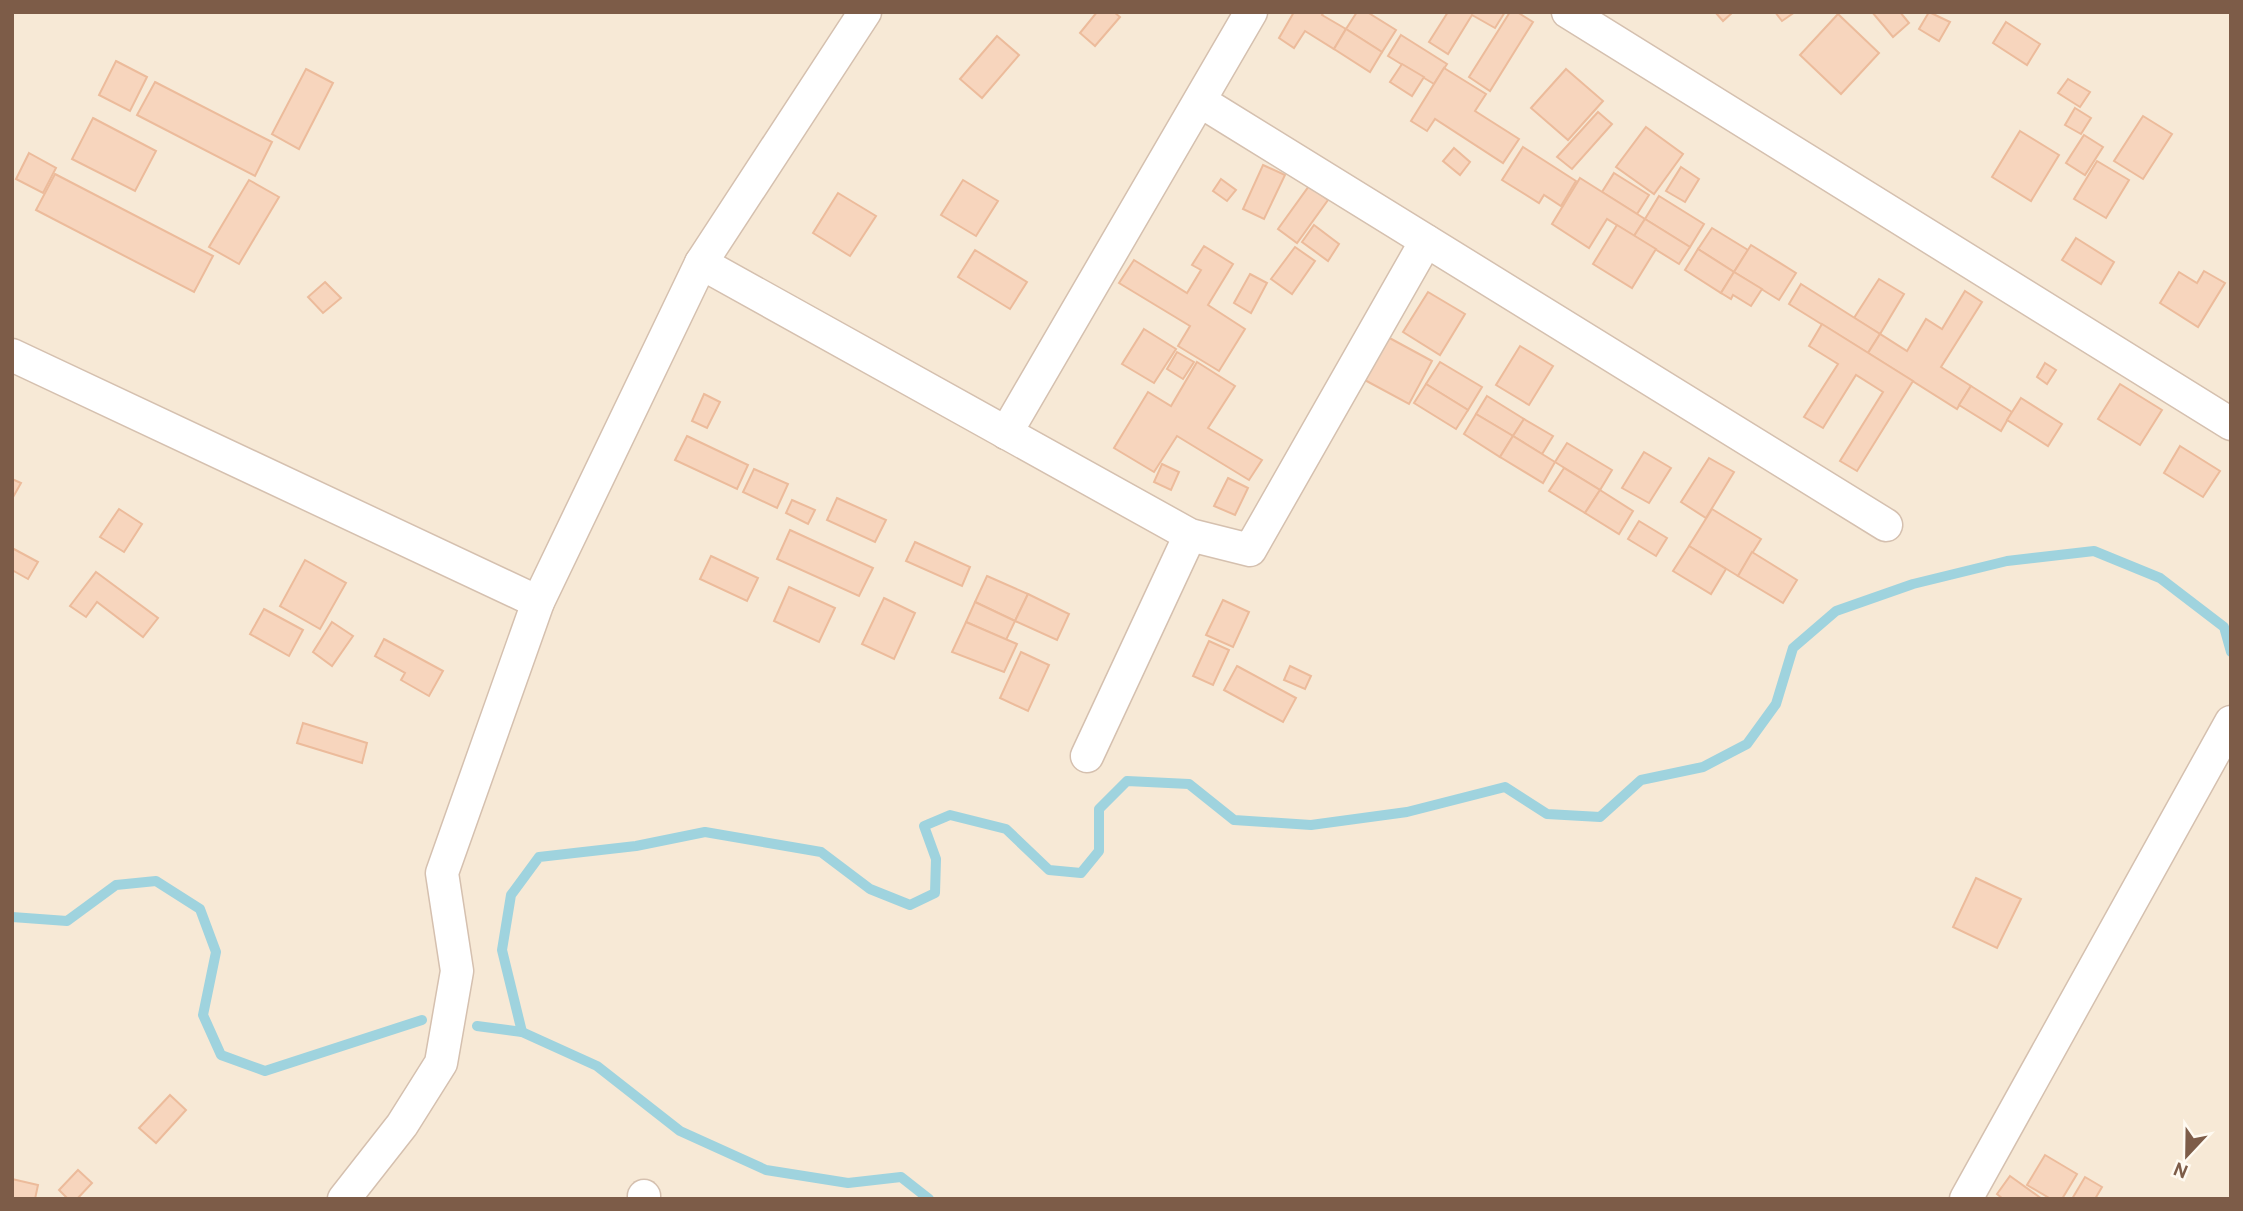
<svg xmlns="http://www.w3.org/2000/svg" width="2243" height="1211" font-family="Overpass,sans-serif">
<rect width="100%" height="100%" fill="#fef6e8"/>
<!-- residential -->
<rect fill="#f7e9d6" x="12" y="12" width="2219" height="1187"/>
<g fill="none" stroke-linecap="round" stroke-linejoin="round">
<!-- stream -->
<g stroke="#9fd3de" stroke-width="10">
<polyline points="12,917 67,921 116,885 156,881 200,909 216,952 203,1015 221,1055 265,1071 422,1020"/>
<polyline points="477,1026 522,1032 597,1066 680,1131 766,1170 848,1183 901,1177 929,1199"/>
<polyline points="522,1032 502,950 511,895 539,857 636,846 705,832 821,852 870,889 910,905 935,893 936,859 924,826 950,815 1006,829 1049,870 1081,873 1099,851 1099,809 1127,781 1189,784 1234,820 1311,825 1407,812 1505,787 1547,814 1600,817 1641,780 1703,767 1747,744 1776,704 1793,648 1836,611 1913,584 2007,561 2094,551 2160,578 2224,627 2231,652"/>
</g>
</g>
<!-- building -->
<g fill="#f7d5bd" stroke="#ecbb9b" stroke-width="2">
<polygon points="1097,12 1114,12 1120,17 1095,46 1080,33"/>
<polygon points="1294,12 1324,12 1322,15 1346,29 1334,49 1305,31 1294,48 1279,38"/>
<polygon points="1357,12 1367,12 1396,30 1382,52 1346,29"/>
<polygon points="1448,12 1505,12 1495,28 1472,15 1448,54 1429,42"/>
<polygon points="1510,12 1517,12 1533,22 1490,91 1469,77"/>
<polygon points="1715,12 1733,12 1723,21"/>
<polygon points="1775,12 1795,12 1782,21"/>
<polygon points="1872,12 1900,12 1909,23 1893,37"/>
<polygon points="1929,12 1950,22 1939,41 1919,29"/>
<polygon points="1838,14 1879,53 1841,94 1800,55"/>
<polygon points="2006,22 2040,44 2027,65 1993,43"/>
<polygon points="1346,29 1382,52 1370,72 1334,49"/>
<polygon points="1401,35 1447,64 1434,84 1388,56"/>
<polygon points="997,36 1019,55 982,98 960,79"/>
<polygon points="116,61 147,77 130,111 99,95"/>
<polygon points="1402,64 1424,77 1412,96 1390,82"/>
<polygon points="1444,68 1486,94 1475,111 1519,139 1503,163 1435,119 1427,131 1411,121"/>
<polygon points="306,69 333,83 299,149 272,134"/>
<polygon points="1566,69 1603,101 1568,140 1531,108"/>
<polygon points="2068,79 2090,92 2080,107 2058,93"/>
<polygon points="155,82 272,142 255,176 137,115"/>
<polygon points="2075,108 2091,118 2081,134 2065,125"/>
<polygon points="1598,112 1612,124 1572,169 1557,157"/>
<polygon points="2143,116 2172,134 2143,179 2114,161"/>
<polygon points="93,118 156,151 135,191 72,159"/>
<polygon points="1646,127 1683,154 1654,194 1616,167"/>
<polygon points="2020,131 2059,155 2031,201 1992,177"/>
<polygon points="2084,135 2103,147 2085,175 2066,163"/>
<polygon points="1523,147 1576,181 1561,206 1544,195 1539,203 1502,180"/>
<polygon points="1454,148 1470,162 1460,175 1443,161"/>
<polygon points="29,153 56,168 43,193 16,179"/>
<polygon points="2097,161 2129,180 2106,218 2074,199"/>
<polygon points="1263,165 1285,175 1264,219 1243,209"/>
<polygon points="1681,167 1699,179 1685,202 1666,191"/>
<polygon points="1614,173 1649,195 1637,214 1602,192"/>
<polygon points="55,174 213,256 194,292 36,210"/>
<polygon points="1580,178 1645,219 1634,236 1607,219 1589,248 1552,224"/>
<polygon points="1221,179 1236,190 1227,201 1213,191"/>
<polygon points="249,180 279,197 239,264 209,247"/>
<polygon points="963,180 998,201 976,236 941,215"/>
<polygon points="1309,186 1328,200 1297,243 1278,229"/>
<polygon points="838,193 876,216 850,256 813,233"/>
<polygon points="1659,196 1704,224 1690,247 1645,219"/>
<polygon points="1645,219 1690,247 1679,264 1634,236"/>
<polygon points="1314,225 1339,244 1328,261 1302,242"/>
<polygon points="1617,225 1656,249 1632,288 1593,264"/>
<polygon points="1712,228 1748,250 1734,272 1698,249"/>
<polygon points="2076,238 2114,262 2101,284 2062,260"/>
<polygon points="1751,245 1796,273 1779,300 1734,272"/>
<polygon points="1204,246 1233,264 1208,305 1245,329 1219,371 1178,346 1190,326 1119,283 1134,260 1187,293 1201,270 1192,265"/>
<polygon points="1295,247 1315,261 1292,294 1271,279"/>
<polygon points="1698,249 1734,272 1721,293 1685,270"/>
<polygon points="975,250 1027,282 1010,309 958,277"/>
<polygon points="2204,271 2225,283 2198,327 2160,303 2179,272 2197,283"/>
<polygon points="1734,272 1762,289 1751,306 1733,295 1731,299 1721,293"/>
<polygon points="1250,274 1267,283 1251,313 1234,303"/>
<polygon points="1879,279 1904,294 1880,334 1854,318"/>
<polygon points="325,282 341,298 323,313 308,297"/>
<polygon points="1801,284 1880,334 1868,353 1789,304"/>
<polygon points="1965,291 1982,302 1941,367 1971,386 1957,409 1868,353 1880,334 1907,351 1926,319 1942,329"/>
<polygon points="1428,292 1465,314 1440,355 1403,332"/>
<polygon points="1822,324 1913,381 1857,471 1840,461 1883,392 1856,375 1823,428 1804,417 1838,364 1809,346"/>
<polygon points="1144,329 1176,349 1154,383 1122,364"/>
<polygon points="1384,335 1432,361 1409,404 1361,378"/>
<polygon points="1520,346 1553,366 1529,405 1496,385"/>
<polygon points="1177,352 1194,362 1183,379 1167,369"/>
<polygon points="1197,362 1235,386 1208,428 1262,460 1249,480 1177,436 1154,472 1114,448 1148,392 1171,406"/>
<polygon points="1440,362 1482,387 1468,410 1426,384"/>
<polygon points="2045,363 2056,370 2047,384 2037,377"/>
<polygon points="1426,384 1468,410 1456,429 1414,403"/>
<polygon points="2120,384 2162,410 2140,445 2098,419"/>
<polygon points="1971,386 2012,412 2001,431 1959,405"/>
<polygon points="704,394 720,402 707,428 692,421"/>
<polygon points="1487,396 1524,419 1513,436 1476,414"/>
<polygon points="2021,398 2062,424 2048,446 2007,420"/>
<polygon points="1476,414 1513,436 1500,457 1464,434"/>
<polygon points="1524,419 1553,436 1542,454 1513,436"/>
<polygon points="687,436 748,465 737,489 675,460"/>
<polygon points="1513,436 1555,462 1543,483 1500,457"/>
<polygon points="1567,443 1612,470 1600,490 1555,462"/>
<polygon points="2180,446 2220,471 2203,497 2164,473"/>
<polygon points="1644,452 1671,468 1649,503 1622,488"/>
<polygon points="1709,458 1734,472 1706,518 1681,502"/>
<polygon points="1162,464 1179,472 1171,490 1154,482"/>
<polygon points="1564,468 1600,490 1585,513 1549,491"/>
<polygon points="754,469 788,484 777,508 743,492"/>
<polygon points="1228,478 1248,488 1235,515 1214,506"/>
<polygon points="12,479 21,483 12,499"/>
<polygon points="1600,490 1633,511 1619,534 1585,513"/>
<polygon points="837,498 886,520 875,542 827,520"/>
<polygon points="792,500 815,510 808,524 786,513"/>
<polygon points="119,509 142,524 124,552 100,537"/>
<polygon points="1712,509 1761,539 1738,576 1689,546"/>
<polygon points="1639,521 1667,538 1656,556 1628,539"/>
<polygon points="790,530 873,568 859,596 777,559"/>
<polygon points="915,542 970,567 962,586 906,561"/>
<polygon points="1689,546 1726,569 1711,594 1673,571"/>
<polygon points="12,548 38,562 28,579 12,570"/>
<polygon points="1752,552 1797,580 1783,603 1738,576"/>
<polygon points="711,556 758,578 747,601 700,579"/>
<polygon points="305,560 346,583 320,629 280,606"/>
<polygon points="96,572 158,618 143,637 97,602 86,617 70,606"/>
<polygon points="987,576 1028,594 1015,621 975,602"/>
<polygon points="789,587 835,608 819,642 774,621"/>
<polygon points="1028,594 1069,614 1057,640 1015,621"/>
<polygon points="884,598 915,613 894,659 862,644"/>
<polygon points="1223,600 1249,612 1233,647 1206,635"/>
<polygon points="975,602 1015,621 1006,640 966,622"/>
<polygon points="264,609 303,630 289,656 250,634"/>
<polygon points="332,622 353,636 332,666 313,652"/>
<polygon points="966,622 1017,644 1004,672 952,652"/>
<polygon points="384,639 443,671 429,696 401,680 405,673 375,656"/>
<polygon points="1209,641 1229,650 1213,685 1193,676"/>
<polygon points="1021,652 1049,665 1028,711 1000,698"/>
<polygon points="1237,666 1296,698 1283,722 1224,690"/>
<polygon points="1290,666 1311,676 1305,689 1284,680"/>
<polygon points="303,723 367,743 362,763 297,743"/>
<polygon points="1976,878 2021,899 1997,948 1953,927"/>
<polygon points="170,1095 186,1110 156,1143 139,1128"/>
<polygon points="2045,1155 2077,1174 2062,1199 2051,1199 2027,1185"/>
<polygon points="78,1170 92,1183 77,1199 68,1199 59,1190"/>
<polygon points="2010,1176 2042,1199 2003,1199 1997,1194"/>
<polygon points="2085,1177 2102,1187 2095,1199 2072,1199"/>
<polygon points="12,1179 38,1185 35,1199 12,1199"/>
</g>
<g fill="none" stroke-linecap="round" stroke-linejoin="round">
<!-- minor casing -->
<g stroke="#d5c0af" stroke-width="35">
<g id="minor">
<polyline points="1568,12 2231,424"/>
<polyline points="1200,101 1886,525"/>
<polyline points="701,263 1190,535 1250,550 1426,241"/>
<polyline points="12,355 538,602"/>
<polyline points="1006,433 1251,12"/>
<polyline points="1087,756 1190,535"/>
<polyline points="344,1199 402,1125 441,1063 457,971 442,873 538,602 701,263 865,12"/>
<polyline points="644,1199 644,1196"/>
<polyline points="1966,1199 2231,722"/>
</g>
</g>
<!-- minor -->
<use href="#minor" stroke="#fff" stroke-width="32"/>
</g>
<!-- border -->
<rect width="2243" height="1211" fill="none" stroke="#7d5c48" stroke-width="28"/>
<!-- north arrow -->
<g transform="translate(2187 1155) rotate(202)" stroke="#fffaf1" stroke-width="5" paint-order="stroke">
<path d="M0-5L12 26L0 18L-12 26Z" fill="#7d5c48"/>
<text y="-10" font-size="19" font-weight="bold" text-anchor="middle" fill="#7d5c48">N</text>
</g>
</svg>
